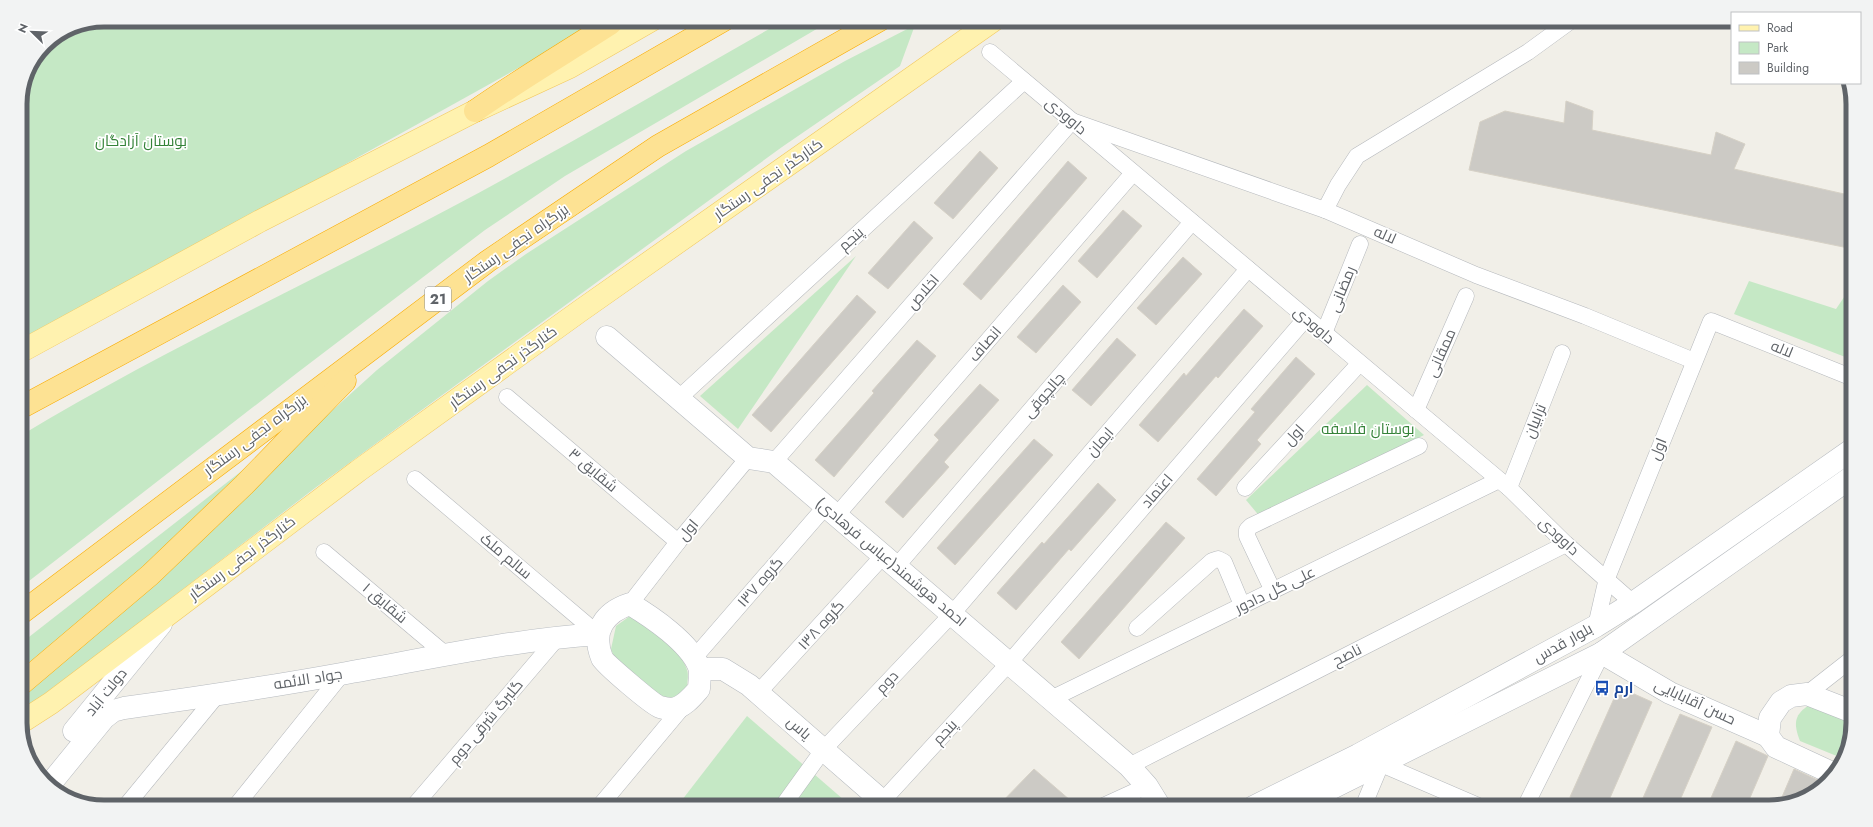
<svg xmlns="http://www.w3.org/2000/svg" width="1873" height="827" font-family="Jost,Cairo,sans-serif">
<rect width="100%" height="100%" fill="#f1efe8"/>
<!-- green -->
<g fill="#c5e8c5">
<polygon points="104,20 605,20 108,296 20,340 20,99 29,67 45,45 72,26"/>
<path d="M785,20H832L565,176L485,230L297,373L20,588V436C139,364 264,304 387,241C522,172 653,95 785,20Z"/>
<polygon points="915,25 900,66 782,147 315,488 102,651 20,712 20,693 377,370 488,281 526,254 686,151 845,61"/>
<polygon points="856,256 738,429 700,396"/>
<polygon points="1749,281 1836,309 1853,284 1853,360 1734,314"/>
<polygon points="1367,385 1424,435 1261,518 1246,500"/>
<polygon points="248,466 253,468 20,679 20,644"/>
<path d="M630,616C650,631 680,645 687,670C689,675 687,683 687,689L676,698L661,697L614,657L611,649L616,626Z"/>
<path d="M1811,704L1853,717L1846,755L1844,759L1800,741C1793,723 1794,714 1811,704Z"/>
<polygon points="747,716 844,800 838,807 701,807 682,800"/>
</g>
<!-- building -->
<g fill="#cccac5" stroke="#d6d1c6">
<polygon points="1566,101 1593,111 1592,130 1711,155 1716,132 1745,144 1734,169 1853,196 1853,249 1469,170 1480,122 1505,111 1564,123"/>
<polygon points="980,151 998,168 953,219 934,203"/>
<polygon points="1068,161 1087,178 981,300 963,284"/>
<polygon points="1123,210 1142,226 1097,278 1078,261"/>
<polygon points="914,221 933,238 888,289 868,273"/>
<polygon points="1183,257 1202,274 1156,325 1137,308"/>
<polygon points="1063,285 1081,302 1036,353 1017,337"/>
<polygon points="857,295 876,312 771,432 752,415"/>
<polygon points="1244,309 1263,326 1218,378 1216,376 1158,442 1139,425 1184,373 1186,376"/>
<polygon points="1117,338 1136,355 1091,406 1072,390"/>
<polygon points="917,340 936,356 834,477 815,460 874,393 872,391"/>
<polygon points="1296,357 1315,374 1257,440 1261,444 1216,496 1197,479 1255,412 1251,409"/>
<polygon points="980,384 999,400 944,462 949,467 903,518 885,502 939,440 934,435"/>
<polygon points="1034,439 1053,455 955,565 937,548"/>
<polygon points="1098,483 1116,500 1071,551 1069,549 1016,610 997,593 1042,542 1044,544"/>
<polygon points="1166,522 1185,538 1079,659 1061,642"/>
<polygon points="1623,689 1652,702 1606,807 1574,807 1570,797 1616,694"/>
<polygon points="1680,714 1712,727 1677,807 1639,807"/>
<polygon points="1736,741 1768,756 1746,807 1707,807"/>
<polygon points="1034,769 1078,807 997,807"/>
<polygon points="1794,769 1824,783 1815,793 1779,804"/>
</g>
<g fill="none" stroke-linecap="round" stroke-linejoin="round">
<!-- street casing -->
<g stroke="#b5b8bc" stroke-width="17">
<g id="street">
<polyline points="990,52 1509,488 1566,544 1633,603"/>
<polyline points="1325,210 1338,185 1357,156 1528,52 1572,20"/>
<polyline points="1324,333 1360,244"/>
<polyline points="507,397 678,542"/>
<polyline points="679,398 1024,81"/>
<polyline points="1416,410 1466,296"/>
<polyline points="774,462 1072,121 1325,210 1476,275 1585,316 1694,361"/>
<polyline points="415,479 598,634"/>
<polyline points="1245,488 1359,364"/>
<polyline points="1509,488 1562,353"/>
<polyline points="836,516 1133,173"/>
<polyline points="324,552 445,654"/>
<polyline points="896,567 1192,222"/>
<polyline points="1273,591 1247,536 1247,530 1251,526 1419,446"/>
<polyline points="630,604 678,542 748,458"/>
<polyline points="1596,626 1607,578 1711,321 1853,378"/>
<polyline points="1137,628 1212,561 1218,559 1224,562 1242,605"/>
<polyline points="694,658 825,507"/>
<polyline points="758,693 883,556"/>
<polyline points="1807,694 1853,658"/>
<polyline points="1051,699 1499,480"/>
<polyline points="1129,766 1566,544"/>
<polyline points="125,807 218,694"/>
<polyline points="235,807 342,674"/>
<polyline points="413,807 558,637"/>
<polyline points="599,807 685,704"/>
<polyline points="782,807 823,750 952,614 1248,269"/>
<polyline points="877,807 1009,663 1306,318"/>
<polyline points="1101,807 1147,786"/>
<polyline points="1363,807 1381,764 1481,807"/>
<polyline points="1525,807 1602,653"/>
</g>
</g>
<!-- secondary casing -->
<g stroke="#b6babf" stroke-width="23">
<g id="secondary">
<polyline points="607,337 748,458 774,462 1129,766 1147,786 1160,807"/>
<path d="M630,604C652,617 690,643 699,667C701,674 699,683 699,689C692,697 683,708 672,709C669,709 663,708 660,707C653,705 605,664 602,658C591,631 605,612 630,604Z"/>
<polyline points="1602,653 1670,693 1768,736"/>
<polyline points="700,669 723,669 749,685 889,807"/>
<polyline points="74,731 161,624"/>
<polyline points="1832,773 1776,747 1768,736 1770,718 1781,702 1791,696 1807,694 1853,712"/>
<path d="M51,783L104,718L113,711L124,708C196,698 269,687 341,674C427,659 511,640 598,634"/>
<polyline points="1253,807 1358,755 1596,626 1633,603 1853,449"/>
<polyline points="1294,807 1602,653 1853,476"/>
</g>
</g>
<!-- primary casing -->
<g stroke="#f2c960" stroke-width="23">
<g id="primary">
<polyline points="20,352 260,221 475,111 570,67 652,20"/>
<polyline points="20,723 51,703 358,471 580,311 994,20"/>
</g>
</g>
<!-- highway casing -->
<g stroke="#f9ab00" stroke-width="23">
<g id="highway">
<path d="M475,111C519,80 565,53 610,24L614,20"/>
<polyline points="20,408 488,156 724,20"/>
<polyline points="20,614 488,261 658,146 880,20"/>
<polyline points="20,685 150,575 244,485 345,381"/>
</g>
</g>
<!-- street -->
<use href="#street" stroke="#fff" stroke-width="16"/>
<!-- secondary -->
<use href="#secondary" stroke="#fff" stroke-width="22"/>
<!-- primary -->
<use href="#primary" stroke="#fff2af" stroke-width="22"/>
<!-- highway -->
<use href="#highway" stroke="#fde293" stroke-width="22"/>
</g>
<!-- icons -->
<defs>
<g id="bus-bare" transform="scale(1.2)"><path d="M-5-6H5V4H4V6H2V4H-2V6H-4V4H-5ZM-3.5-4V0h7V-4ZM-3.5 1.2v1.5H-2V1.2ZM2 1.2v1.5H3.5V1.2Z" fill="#1a4fb4" stroke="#fff" stroke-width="2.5" paint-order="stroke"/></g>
</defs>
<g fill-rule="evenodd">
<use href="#bus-bare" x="1602" y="688"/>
</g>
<g text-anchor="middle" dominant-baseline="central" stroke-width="3.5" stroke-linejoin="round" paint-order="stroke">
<!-- shield labels -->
<rect fill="#fff" stroke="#8f9295" stroke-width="1" x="425" y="287" width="26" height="24" rx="3"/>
<g font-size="14" font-weight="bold" fill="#5f6368">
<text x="438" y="299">21</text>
</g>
<!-- street labels -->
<g font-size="15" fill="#5f6368" stroke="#fff">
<text transform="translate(1066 116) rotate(40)">داوودی</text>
<text transform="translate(768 179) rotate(-35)">کنارگذر نجفی رستگار</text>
<text transform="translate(1385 235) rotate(24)">لاله</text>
<text transform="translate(851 239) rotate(-42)">پنجم</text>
<text transform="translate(516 243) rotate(-35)">بزرگراه نجفی رستگار</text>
<text transform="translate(1342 289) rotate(-68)">رمضانی</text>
<text transform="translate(923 292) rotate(-49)">اخلاص</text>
<text transform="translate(1314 325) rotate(41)">داوودی</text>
<text transform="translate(985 344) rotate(-49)">انصاف</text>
<text transform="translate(1782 349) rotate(22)">لاله</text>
<text transform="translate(1441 353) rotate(-66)">ممقانی</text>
<text transform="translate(503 367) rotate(-36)">کنارگذر نجفی رستگار</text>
<text transform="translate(1044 395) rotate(-49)">چالچوقی</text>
<text transform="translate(1535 421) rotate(-68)">ترابیان</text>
<text transform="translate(255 435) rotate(-37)">بزرگراه نجفی رستگار</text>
<text transform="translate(1294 435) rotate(-48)">اول</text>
<text transform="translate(1100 442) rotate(-49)">ایمان</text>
<text transform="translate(1658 449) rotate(-68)">اول</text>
<text transform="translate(593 470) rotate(40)">شقایق ۳</text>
<text transform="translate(1157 491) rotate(-49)">اعتماد</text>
<text transform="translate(688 530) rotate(-50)">اول</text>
<text transform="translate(1559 536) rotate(43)">داوودی</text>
<text transform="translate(506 556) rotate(40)">سالم ملک</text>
<text transform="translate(242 558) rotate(-37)">کنارگذر نجفی رستگار</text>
<text transform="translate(891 562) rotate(40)">احمد هوشمند(عباس فرهادی)</text>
<text transform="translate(760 582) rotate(-49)">گروه ۱۳۷</text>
<text transform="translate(1275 590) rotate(-26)">علی گل دادور</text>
<text transform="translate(385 603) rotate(40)">شقایق ۱</text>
<text transform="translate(821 625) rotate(-48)">گروه ۱۳۸</text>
<text transform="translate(1563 643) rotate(-29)">بلوار قدس</text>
<text transform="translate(1347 655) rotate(-27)">ناصح</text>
<text transform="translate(308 679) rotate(-9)">جواد الائمه</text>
<text transform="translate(887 682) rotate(-47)">دوم</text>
<text transform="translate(106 692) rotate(-51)">دولت آباد</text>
<text transform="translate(1695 702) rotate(25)">حسن آقابابایی</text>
<text transform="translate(486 722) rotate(-50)">گلبرگ شرقی دوم</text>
<text transform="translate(799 728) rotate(41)">یاس</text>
<text transform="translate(945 732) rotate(-47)">پنجم</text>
</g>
<!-- park labels -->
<g font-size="15" fill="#348238" stroke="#fff">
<text x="141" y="141">بوستان آزادگان</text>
<text x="1368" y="429">بوستان فلسفه</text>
</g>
<!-- transit labels -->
<g font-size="15" font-weight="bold" fill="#164399" stroke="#fff" text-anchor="start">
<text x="1614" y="688">ارم</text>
</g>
</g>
<!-- crop -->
<path d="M0 0H1873V827H0ZM104 27H1769A77 77 0 0 1 1846 104V723A77 77 0 0 1 1769 800H104A77 77 0 0 1 27 723V104A77 77 0 0 1 104 27Z" fill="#f2f3f3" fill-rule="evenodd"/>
<path fill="none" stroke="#5f6368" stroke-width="5" d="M104 27H1769A77 77 0 0 1 1846 104V723A77 77 0 0 1 1769 800H104A77 77 0 0 1 27 723V104A77 77 0 0 1 104 27Z"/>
<!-- legend -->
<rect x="1731" y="12" width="130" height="72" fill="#ffffff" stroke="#bfc1c3"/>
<rect x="1739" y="25" width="20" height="6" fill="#fff2af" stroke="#bfc1c3"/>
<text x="1767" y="32" font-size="12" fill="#5f6368">Road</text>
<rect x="1739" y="42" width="20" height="12" fill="#c5e8c5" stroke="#bfc1c3"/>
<text x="1767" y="52" font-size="12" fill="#5f6368">Park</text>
<rect x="1739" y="62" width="20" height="12" fill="#cccac5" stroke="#bfc1c3"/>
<text x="1767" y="72" font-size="12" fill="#5f6368">Building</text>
<!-- north arrow -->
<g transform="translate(32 32) rotate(293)" stroke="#ffffff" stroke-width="3" paint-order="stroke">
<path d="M0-3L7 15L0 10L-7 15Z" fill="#5f6368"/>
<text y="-6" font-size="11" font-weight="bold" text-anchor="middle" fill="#5f6368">N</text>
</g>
</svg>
